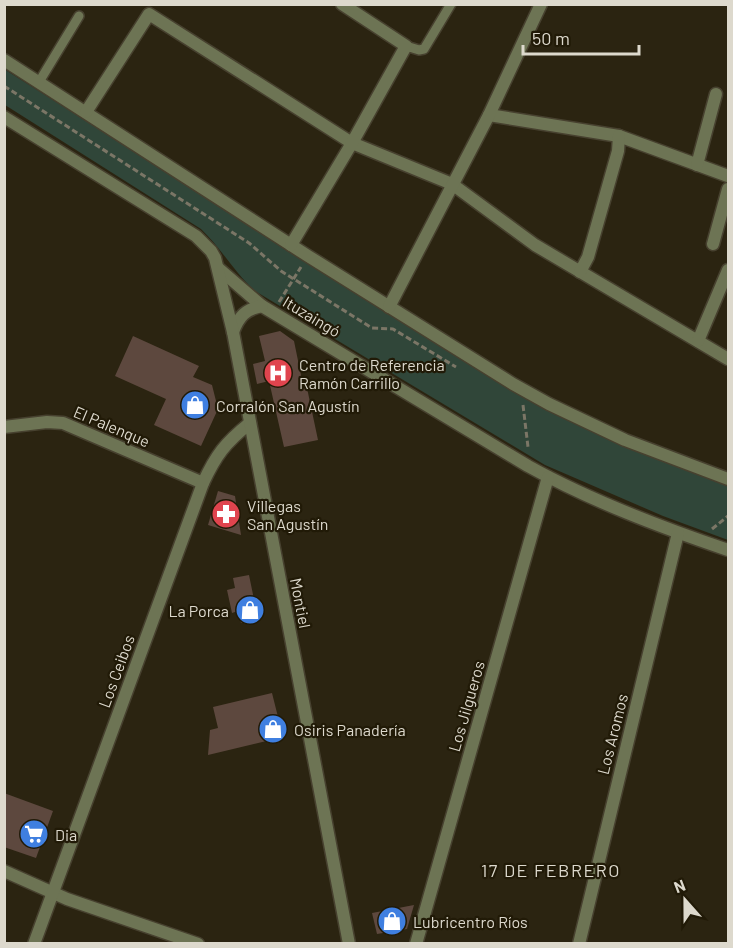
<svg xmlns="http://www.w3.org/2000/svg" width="733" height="948" font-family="Barlow,sans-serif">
<rect width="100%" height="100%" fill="#2b2411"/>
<!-- green -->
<path fill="#304639" d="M4,69L521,395C588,431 656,460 728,485V540L663,516L545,465L255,291C234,272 221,248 201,229L5,105Z"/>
<!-- building -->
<g fill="#5d483e">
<polygon points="280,331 294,341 303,385 307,388 318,440 284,447 269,381 257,384 253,364 265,361 259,336"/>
<polygon points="133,336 199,366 193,377 212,385 218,409 201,446 154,425 166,399 115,376"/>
<polygon points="218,491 235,496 241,535 208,525"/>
<polygon points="249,575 258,619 241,623 238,611 232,613 227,590 235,588 233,578"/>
<polygon points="272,693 283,737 208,755 210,730 218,728 213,707"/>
<polygon points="4,793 53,811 36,858 4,847"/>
<polygon points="414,905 407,929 377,934 372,913"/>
</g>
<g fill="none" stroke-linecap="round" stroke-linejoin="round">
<!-- service casing -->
<g stroke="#47412f" stroke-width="12">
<g id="service">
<polyline points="406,46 419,50 424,49 451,4"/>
<polyline points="39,82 79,16"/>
</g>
</g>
<!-- minor casing -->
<g stroke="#47412f" stroke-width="15">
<g id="minor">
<polyline points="4,60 308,256 513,384 549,404 625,440 728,479"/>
<polyline points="86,112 149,14 352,143 452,184 535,245 728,359"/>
<polyline points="489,115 619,136 728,176"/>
<polyline points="697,165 716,94"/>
<polyline points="713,244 728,189"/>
<polyline points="291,245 352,143 406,46 342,4"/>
<path d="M218,268L262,306L528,466C591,501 660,527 728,550"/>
<polyline points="580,272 588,257 618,151 619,136"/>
<polyline points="389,307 489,115 541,4"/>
<path d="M233,332C239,316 246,309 262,306"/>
<polyline points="698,341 728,270"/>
<polyline points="4,427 47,422 63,423 203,483"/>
<polyline points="4,871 67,899 198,944"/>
<path d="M34,944L203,483C216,455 225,443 250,423"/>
<polyline points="416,944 548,477"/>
<polyline points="579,944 678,533"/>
</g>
</g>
<!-- tertiary casing -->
<g stroke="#47412f" stroke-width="15">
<polyline id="tertiary" points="4,117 196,236 211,251 215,258 233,332 349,944"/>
</g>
<!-- path -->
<g stroke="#7b7666" stroke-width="3" stroke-dasharray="6 3" stroke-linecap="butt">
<polyline points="4,86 249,243 281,271 372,328 393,329 456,367"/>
<polyline points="279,302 301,267"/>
<polyline points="523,405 528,447"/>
<polyline points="712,529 728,516"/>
</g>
<!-- service -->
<use href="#service" stroke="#6d7454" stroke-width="9"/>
<!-- minor -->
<use href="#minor" stroke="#6d7454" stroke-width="12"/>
<!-- tertiary -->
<use href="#tertiary" stroke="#6d7454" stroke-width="12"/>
</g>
<!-- icons -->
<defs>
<g id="hospital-disc" transform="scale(1.5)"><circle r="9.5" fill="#e0444e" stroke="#211a07"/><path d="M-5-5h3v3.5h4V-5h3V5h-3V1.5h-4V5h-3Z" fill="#fff"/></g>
<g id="shop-disc" transform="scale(1.5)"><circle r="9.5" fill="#3f7fe0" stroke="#211a07"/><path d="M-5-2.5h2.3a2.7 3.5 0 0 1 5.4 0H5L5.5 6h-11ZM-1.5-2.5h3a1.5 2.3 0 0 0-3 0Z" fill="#fff"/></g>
<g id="pharmacy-disc" transform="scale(1.5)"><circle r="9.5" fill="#e0444e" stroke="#211a07"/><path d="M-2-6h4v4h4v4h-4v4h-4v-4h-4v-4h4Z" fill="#fff"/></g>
<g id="supermarket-disc" transform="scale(1.5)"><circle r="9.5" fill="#3f7fe0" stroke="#211a07"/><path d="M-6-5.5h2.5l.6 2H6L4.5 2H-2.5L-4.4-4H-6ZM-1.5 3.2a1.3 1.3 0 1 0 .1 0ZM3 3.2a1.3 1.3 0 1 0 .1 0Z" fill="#fff"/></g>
</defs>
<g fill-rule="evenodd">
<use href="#hospital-disc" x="278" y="373"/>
<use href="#shop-disc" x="195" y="405"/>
<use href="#pharmacy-disc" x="226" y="514"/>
<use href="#shop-disc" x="250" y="610"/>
<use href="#shop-disc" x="273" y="729"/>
<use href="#supermarket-disc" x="34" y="834"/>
<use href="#shop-disc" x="392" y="921"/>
</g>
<g text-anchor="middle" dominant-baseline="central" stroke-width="4.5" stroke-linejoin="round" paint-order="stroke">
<!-- street labels -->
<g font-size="16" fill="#ddd9cd" stroke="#211a07">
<text transform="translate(312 316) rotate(31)">Ituzaingó</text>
<text transform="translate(112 426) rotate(23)">El Palenque</text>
<text transform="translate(301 603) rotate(79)">Montiel</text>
<text transform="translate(116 671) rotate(-70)">Los Ceibos</text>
<text transform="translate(466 706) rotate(-74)">Los Jilgueros</text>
<text transform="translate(612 734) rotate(-76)">Los Aromos</text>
</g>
<!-- poi labels -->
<g font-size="16" fill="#ddd9cd" stroke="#211a07" text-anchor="start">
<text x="299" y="364">Centro de Referencia<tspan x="299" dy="18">Ramón Carrillo</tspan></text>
<text x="216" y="405">Corralón San Agustín</text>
<text x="247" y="505">Villegas<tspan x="247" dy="18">San Agustín</tspan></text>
<text x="229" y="610" text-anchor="end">La Porca</text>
<text x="294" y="729">Osiris Panadería</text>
<text x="55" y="834">Dia</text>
<text x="413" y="921">Lubricentro Ríos</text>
</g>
<!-- neighbourhood labels -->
<g font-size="18" letter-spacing="1.5" fill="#ddd9cd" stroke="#211a07">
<text x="551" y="870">17 DE FEBRERO</text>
</g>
</g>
<!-- border -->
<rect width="733" height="948" fill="none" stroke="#ddd9cd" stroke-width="12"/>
<!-- north arrow -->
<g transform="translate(685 900) rotate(339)" stroke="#211a07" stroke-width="4.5" paint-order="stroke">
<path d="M0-4.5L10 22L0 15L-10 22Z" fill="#ddd9cd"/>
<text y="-9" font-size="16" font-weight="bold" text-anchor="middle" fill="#ddd9cd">N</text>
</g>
<!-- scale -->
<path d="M523 45v9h116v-9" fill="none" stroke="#ddd9cd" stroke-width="3"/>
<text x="532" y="45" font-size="18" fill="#ddd9cd" stroke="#211a07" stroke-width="4.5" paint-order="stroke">50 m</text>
</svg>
